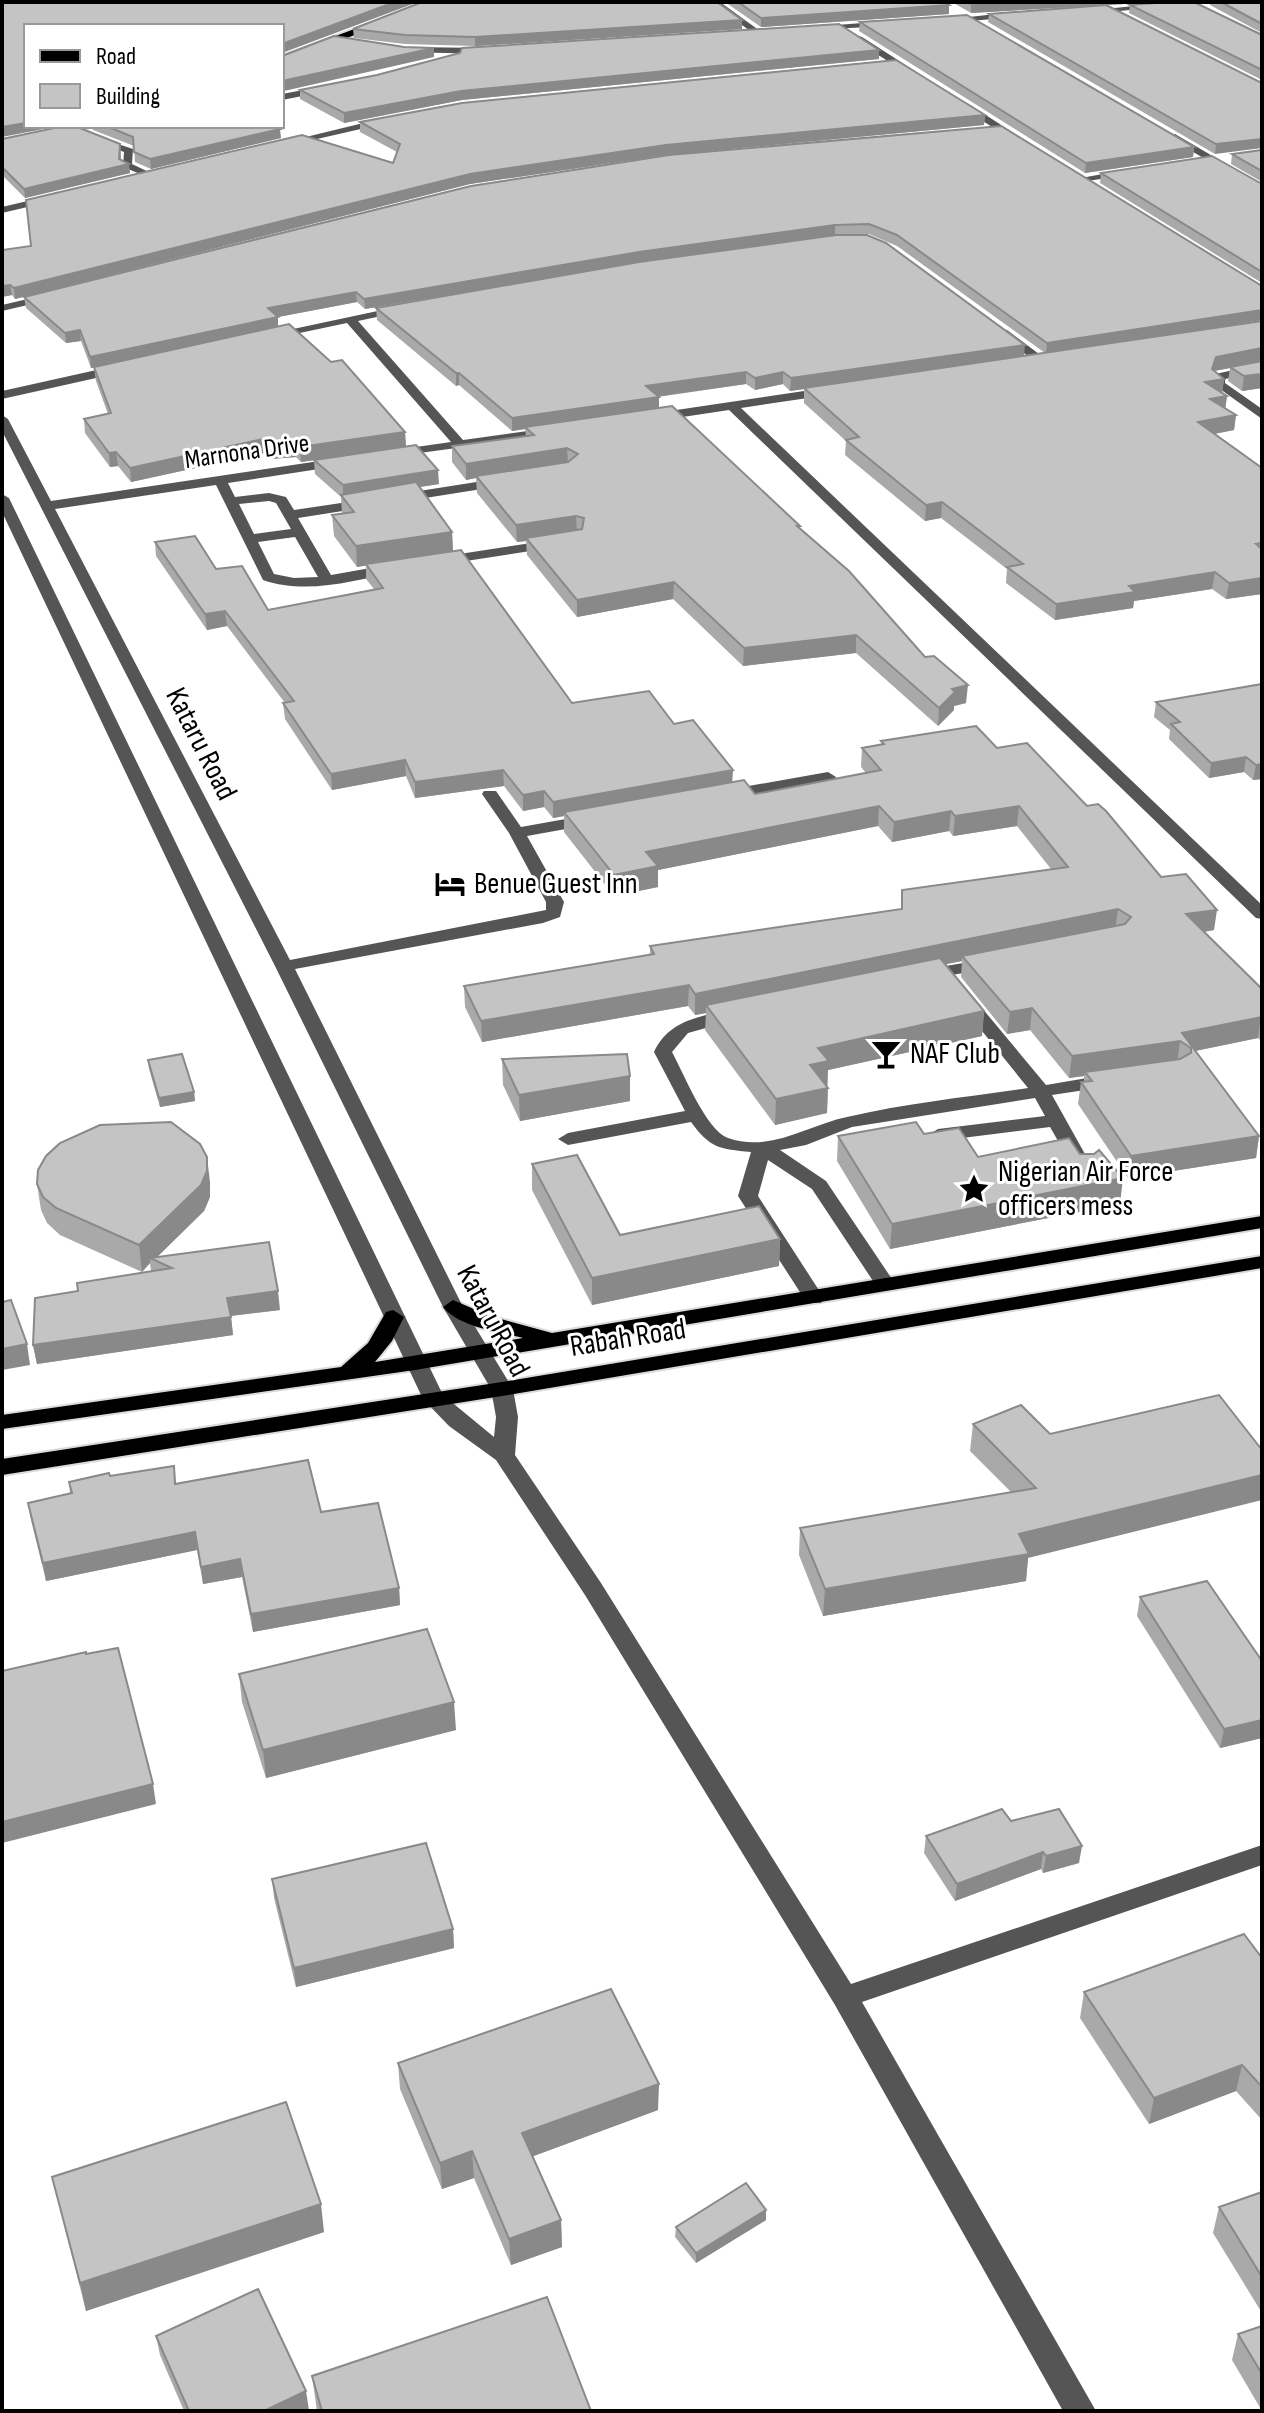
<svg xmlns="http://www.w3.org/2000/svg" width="1264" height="2413" font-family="'Sofia Sans Condensed',sans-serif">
<rect width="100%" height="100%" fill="#fff"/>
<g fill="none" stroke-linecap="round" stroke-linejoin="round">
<!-- major casing -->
<g stroke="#dbdbdb" stroke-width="4">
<g id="major">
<polygon points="376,21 379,26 282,62 282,56"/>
<polygon points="75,126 95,126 2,146 2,140"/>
<path d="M1262,1216V1228L415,1370L2,1429V1415L341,1367L368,1343L386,1312L393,1310L404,1317L392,1341L375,1362L523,1338C499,1332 459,1327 443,1307L453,1300L490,1316L552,1333Z"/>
<polygon points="1262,1256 1262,1268 502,1396 2,1475 2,1459 502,1382"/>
</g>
</g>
<!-- minor -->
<g fill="#555" fill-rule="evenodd">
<polygon points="710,2 720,2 760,31 753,33"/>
<polygon points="1173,2 1211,2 1089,14 1085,11"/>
<polygon points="1014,12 1017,17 946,23 942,20"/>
<polygon points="889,21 886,26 814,30 810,27"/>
<polygon points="859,36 862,37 918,73 910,75 856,41"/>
<polygon points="407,47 487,48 492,51 487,54 404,52"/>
<polygon points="325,86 328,91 282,100 282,94"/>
<polygon points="964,102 967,103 1023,139 1014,141 961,107"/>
<polygon points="384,118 387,123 282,147 277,144"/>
<polygon points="1169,134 1175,134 1262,185 1262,192 1169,138"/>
<polygon points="91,135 133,149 132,164 155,175 150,178 123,167 124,152 91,139"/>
<polygon points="1129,169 1133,170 1133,174 1081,182 1076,179"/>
<polygon points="53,195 58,198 57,200 2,213 2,207"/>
<polygon points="49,294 55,297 53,299 2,311 2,305"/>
<polygon points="401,306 405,307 405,311 358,321 463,440 549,428 555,432 553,435 390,457 389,454 395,450 451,442 347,323 271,339 265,335"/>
<polygon points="999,330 1007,330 1047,360 1037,363 999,334"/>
<polygon points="1262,364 1262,372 1225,379 1225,383 1262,409 1262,419 1213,384 1215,374"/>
<polygon points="119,365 125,369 123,372 2,399 2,391"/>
<polygon points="831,387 837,391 835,394 741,408 1262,905 1262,919 1256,918 729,410 656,421 650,417 656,413"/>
<path d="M2,415L8,419L51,501L340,458L345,459V465L228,483L235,497L269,493L286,497L294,510L368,499L375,503L368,507L298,518L331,575L393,564L400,568L398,571C355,581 306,595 263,580L216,485L55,509L290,960L546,910V902L509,833L482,794L484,791H496L521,827L588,815L596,820L588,825L527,836L564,902L560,917L543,923L295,969L463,1307L513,1389L518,1417L515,1455L601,1583L851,1984L1262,1845V1865L862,2002L1096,2411H1063L835,2005L585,1595L496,1460L449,1426L423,1399L2,512V494L9,498L443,1395L494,1437L496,1417L491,1389L443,1307L275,966L2,431ZM269,501L276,503L291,529L254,534L239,504ZM295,537L318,577L294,578L274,574L258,542Z"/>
<polygon points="502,478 509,482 507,485 400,502 393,498 400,494"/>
<polygon points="551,540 558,544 556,547 440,565 433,561 440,557"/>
<polygon points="828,772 836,777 834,780 726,800 718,795 726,790"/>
<polygon points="986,959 992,960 995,964 992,968 923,980 914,975 923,970"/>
<path d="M966,995L972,996L1046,1085L1105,1075L1114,1081L1105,1087L1052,1095L1090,1163L1080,1169L1073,1167L1050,1127L938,1141L928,1135L938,1129L1045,1116L1035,1098L852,1127L806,1145L780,1150L826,1181L896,1285L893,1290H879L812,1189L768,1160L758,1196L824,1298L821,1303H807L738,1196L751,1152C719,1149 710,1148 691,1122L568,1145L558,1139L568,1133L685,1111L654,1052C669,1020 700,1016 732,1010L738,1011L741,1015L738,1019L688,1033L672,1052C684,1074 706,1130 728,1138C770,1153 808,1125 847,1117C906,1103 968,1097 1028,1088L957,1000Z"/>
</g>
<!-- major -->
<use href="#major" fill="#000" fill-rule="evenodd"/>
</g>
<!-- wall -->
<g fill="#a9a9a9">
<polygon points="725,2 944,2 949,14 761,27"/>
<polygon points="952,2 1159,2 971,13"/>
<polygon points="1211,2 1262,2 1262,33 1210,5"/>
<polygon points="1130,5 1262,35 1262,80 1129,13"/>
<polygon points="989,14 1262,83 1215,154 988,22"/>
<polygon points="742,20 742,29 475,46 405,44 354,38 353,29"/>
<polygon points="860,22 1194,147 1193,157 1085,173 859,31"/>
<polygon points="879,50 879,59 462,100 344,123 300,99 300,90"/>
<polygon points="985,115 984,125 666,155 470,184 15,299 12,295 2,297 31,246 393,163 397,152 360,132 360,122"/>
<polygon points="92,126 271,126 281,138 151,169 135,162 134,146 93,130"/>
<polygon points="2,139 120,144 121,159 130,173 25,198 4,177 2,177"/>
<polygon points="1262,150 1262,182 1231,164 1232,154"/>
<polygon points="669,155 1262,286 1262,320 1138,339 1262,321 1262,388 1242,391 1228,381 1230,368 1214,371 1224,379 1222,393 1227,396 1225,408 1236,415 1234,430 1215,434 1262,468 1262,594 1226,599 1212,589 1134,601 1133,608 1055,620 1006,583 1007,569 941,518 925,521 845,455 846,441 804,403 804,389 790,391 783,384 755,390 746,384 658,397 659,408 800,529 966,703 954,706 954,710 938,726 856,653 743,666 673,599 577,617 527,555 526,541 517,542 477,493 476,478 466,480 452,462 452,446 526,436 525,429 512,431 459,385 456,386 377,320 376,308 1024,356 1045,353 897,246 869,234 835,235 639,262 365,309 357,302 278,317 278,327 405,432 406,447 439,484 420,487 452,532 453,551 572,703 674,724 732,782 755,794 866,773 861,767 862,748 881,745 881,741 997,748 1087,806 1161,877 1214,930 1204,932 1262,989 1262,1042 1258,1038 1195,1051 1259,1136 1256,1158 1128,1178 1078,1104 1081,1082 1084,1082 1084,1076 1069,1078 1030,1030 1007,1034 961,977 962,961 945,964 984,1011 982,1036 828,1070 827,1113 775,1125 705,1030 706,1013 695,1015 688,1006 482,1042 465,1007 464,986 650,955 650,946 901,909 902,890 1051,869 1017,826 953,836 949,831 892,842 878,826 658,870 658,887 614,896 564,832 564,816 553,818 544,807 523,811 504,786 415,798 406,776 332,790 285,719 283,703 285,703 227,626 207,630 156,556 155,542 216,569 268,610 374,589 366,579 366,565 357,567 334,536 332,515 342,514 341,497 315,474 314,460 403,447 301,462 296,457 271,459 269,452 131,482 118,466 110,467 85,433 84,419 108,414 96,381 94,368 91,368 81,341 66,343 26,308 24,297"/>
<polygon points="1101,173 1262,184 1262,283 1100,183"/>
<polygon points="1262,684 1262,779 1253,780 1244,772 1209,778 1169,739 1170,730 1154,717 1156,702"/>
<polygon points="502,1059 630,1076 630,1101 520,1121 503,1085"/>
<polygon points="148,1060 194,1092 195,1101 160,1107 149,1069"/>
<polygon points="924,1134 978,1157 1080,1154 1120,1204 890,1249 837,1161 838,1136"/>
<polygon points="532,1164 620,1235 780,1239 779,1266 592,1305 532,1190"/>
<polygon points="210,1182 210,1197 204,1211 157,1257 280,1310 231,1316 233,1335 37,1364 33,1345 78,1291 151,1271 150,1263 142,1272 60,1235 47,1223 41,1210 37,1184"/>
<polygon points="973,1424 1050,1434 1028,1558 1026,1581 823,1616 799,1555 800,1528 1011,1492 970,1451"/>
<polygon points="174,1466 176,1483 321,1512 399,1588 400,1605 253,1632 242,1577 203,1584 197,1550 46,1581 31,1520 28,1503 70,1493 69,1482"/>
<polygon points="1140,1597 1262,1661 1262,1738 1220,1748 1137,1616"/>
<polygon points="239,1674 456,1730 266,1778 242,1702"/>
<polygon points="1011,1821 1079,1863 1043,1873 1041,1869 955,1901 924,1853 926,1836"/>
<polygon points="272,1879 453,1929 454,1948 296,1987 274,1898"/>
<polygon points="1262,1958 1262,2120 1236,2091 1149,2124 1080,2018 1084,1992"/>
<polygon points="398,2063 658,2110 533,2156 561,2220 562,2247 511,2265 474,2178 442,2189 400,2089"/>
<polygon points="52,2177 324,2232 86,2311"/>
<polygon points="1262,2192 1262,2313 1213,2233 1219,2207"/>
<polygon points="766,2210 766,2220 696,2263 675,2237 676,2227"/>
<polygon points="1262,2326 1262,2411 1232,2360 1238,2334"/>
<polygon points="156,2336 309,2410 307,2411 184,2411 160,2355"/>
<polygon points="312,2376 591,2411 317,2411"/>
</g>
<!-- shaded-wall -->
<g fill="#898989">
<polygon points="395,2 418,2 282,53 282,44"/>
<polygon points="1013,2 1159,2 971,13 971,4"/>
<polygon points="949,5 949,14 761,27 761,18"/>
<polygon points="742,20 742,29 475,46 475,37"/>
<polygon points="434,48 434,57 284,91 283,81"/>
<polygon points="879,50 879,59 462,100 344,123 344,113 461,91"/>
<polygon points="985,115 984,125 666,155 470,184 15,299 14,288 470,174 666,145"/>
<polygon points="26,123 26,126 59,126 2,137 2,127"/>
<polygon points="280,129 281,138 151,169 150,159"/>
<polygon points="1262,139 1262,148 1215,154 1216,144"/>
<polygon points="120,144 121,166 129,164 130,173 25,198 24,189 119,159"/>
<polygon points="1194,147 1193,157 1085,173 1086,163"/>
<polygon points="835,225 835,235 639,262 365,309 364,299 639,252"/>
<polygon points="10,285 12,295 2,297 2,286"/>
<polygon points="356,292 357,302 278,317 278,327 91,368 90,357 268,308"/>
<polygon points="1262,310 1262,320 1046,354 1047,343"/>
<polygon points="80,330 81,341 66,343 65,333"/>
<polygon points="1025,345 1024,357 790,391 791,378"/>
<polygon points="1262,348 1262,362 1214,371 1224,379 1222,394 1205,382 1216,357"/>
<polygon points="746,372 746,384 646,398 646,386"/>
<polygon points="783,372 783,384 755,390 755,378"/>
<polygon points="456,373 459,373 459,385 456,386"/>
<polygon points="1262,374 1262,388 1242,391 1244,376"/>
<polygon points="1227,396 1225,411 1210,399"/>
<polygon points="659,397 659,410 525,427 525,429 512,431 512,418"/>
<polygon points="1236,415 1234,430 1197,437 1198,422"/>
<polygon points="405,432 406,447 301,462 300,447"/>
<polygon points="268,438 269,452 131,482 130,468"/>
<polygon points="295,442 296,457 271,459 270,444"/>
<polygon points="567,448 568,464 476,476 476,478 466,480 466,464"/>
<polygon points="116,452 118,466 110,467 109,453"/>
<polygon points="438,470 439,484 343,499 343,485"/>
<polygon points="942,502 941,518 925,521 926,505"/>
<polygon points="576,516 577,533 526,538 526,541 517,542 516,525"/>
<polygon points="452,532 453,552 357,567 356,546"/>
<polygon points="1215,572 1212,589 1134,601 1133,608 1055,620 1056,604 1129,586"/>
<polygon points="1262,578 1262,594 1226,599 1229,583"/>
<polygon points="674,582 673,599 577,617 577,600"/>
<polygon points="225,611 227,626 207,630 205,614"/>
<polygon points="856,635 856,653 743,666 744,648"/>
<polygon points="968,685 966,703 954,706 954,710 938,726 939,708 952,689"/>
<polygon points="1246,757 1244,772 1209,778 1211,763"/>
<polygon points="405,760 406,776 332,790 331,774"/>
<polygon points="1262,764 1262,779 1253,780 1256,765"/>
<polygon points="503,770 504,786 415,798 415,782"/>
<polygon points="733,770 732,786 564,812 564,816 553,818 553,802"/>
<polygon points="544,791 544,807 523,811 523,795"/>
<polygon points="879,806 878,826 658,870 658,887 614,896 614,875 646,852"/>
<polygon points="1019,806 1017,826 953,836 955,816"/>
<polygon points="951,811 949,831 892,842 894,822"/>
<polygon points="1118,909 1115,930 962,956 962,961 711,1012 706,1005 706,1013 695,1015 695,994"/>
<polygon points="1217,910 1214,930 1184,935 1186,914"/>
<polygon points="689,985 688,1006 482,1042 481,1021"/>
<polygon points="1032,1008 1030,1030 1007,1034 1010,1012"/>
<polygon points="984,1011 982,1036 828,1070 827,1086 810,1065 818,1048"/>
<polygon points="1261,1016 1258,1038 1190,1052 1191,1048 1182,1033"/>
<polygon points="1180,1041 1177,1063 1085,1072 1084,1076 1069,1078 1072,1056"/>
<polygon points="630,1076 630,1101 520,1121 519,1095"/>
<polygon points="828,1088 827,1113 775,1125 776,1099"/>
<polygon points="194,1092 195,1101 160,1107 159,1098"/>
<polygon points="1259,1136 1256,1158 1128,1178 1131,1156"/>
<polygon points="207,1157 210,1182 210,1197 204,1211 154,1260 150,1258 150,1263 142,1272 139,1245"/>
<polygon points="1123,1178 1120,1204 890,1249 892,1224"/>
<polygon points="780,1239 779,1266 592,1305 592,1278"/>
<polygon points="278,1291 280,1310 229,1316 227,1298"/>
<polygon points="231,1317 233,1335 37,1364 33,1345"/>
<polygon points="27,1344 30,1365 2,1370 2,1349"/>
<polygon points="1262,1475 1262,1500 1028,1558 1026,1581 823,1616 825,1589 1019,1534"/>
<polygon points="195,1532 197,1550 46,1581 43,1563"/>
<polygon points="240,1559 242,1577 203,1584 201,1567"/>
<polygon points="399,1588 400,1605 253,1632 251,1614"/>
<polygon points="454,1702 456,1730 266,1778 263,1750"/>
<polygon points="1262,1720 1262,1738 1220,1748 1224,1729"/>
<polygon points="153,1784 156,1804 2,1843 2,1822"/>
<polygon points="1082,1846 1079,1863 1043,1873 1046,1856"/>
<polygon points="1043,1852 1041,1869 955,1901 957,1884"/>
<polygon points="453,1929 454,1948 296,1987 294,1968"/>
<polygon points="1242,2065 1236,2091 1149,2124 1154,2098"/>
<polygon points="659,2084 658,2110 523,2160 522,2133"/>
<polygon points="472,2151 474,2178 442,2189 440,2163"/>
<polygon points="321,2204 324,2232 86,2311 80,2283"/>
<polygon points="766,2210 766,2220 696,2263 696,2253"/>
<polygon points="561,2220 562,2247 511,2265 509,2239"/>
<polygon points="306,2391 309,2410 307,2411 264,2411"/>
</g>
<!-- building -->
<g fill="#c4c4c4" stroke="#898989" stroke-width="2">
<polygon points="2,2 395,2 282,44 282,26 179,26 175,24 168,26 26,26 26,123 2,127"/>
<polygon points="422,2 717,2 742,20 475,37 405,35 353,29"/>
<polygon points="738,2 944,2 949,5 761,18"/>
<polygon points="967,2 1013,2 971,4"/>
<polygon points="1169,2 1194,2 1262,35 1262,70 1130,5"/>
<polygon points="1221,2 1262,2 1262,24"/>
<polygon points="1106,5 1262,83 1262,139 1216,144 989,14"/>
<polygon points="967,15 1194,147 1086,163 860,22"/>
<polygon points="839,24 879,50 461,91 344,113 300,90 377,75 460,53 462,48"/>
<polygon points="334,36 404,47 434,48 282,81 282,56"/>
<polygon points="896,60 985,115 666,145 470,174 14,288 10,285 2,286 2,250 31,246 26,200 302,135 393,163 400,144 360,122 462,103"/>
<polygon points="64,126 75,126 120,144 119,159 129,164 24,189 2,167 2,139"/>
<polygon points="106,126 271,126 280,129 150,159 134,152 133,137"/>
<polygon points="1001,126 1262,286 1262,310 1047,343 897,235 869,224 835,225 639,252 364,299 356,292 268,308 278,317 90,357 80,330 65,333 24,297 471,186 669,155"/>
<polygon points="1262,150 1262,171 1232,154"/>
<polygon points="1212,156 1262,184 1262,272 1101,173"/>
<polygon points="836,235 867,235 886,243 1025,345 791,378 783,372 755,378 746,372 646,386 659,397 512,418 459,373 456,373 376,308 639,262"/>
<polygon points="1262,321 1262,348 1216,357 1212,369 1224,379 1205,382 1227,396 1210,399 1236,415 1198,422 1262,468 1262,543 1256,544 1262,549 1262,578 1229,583 1215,572 1129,586 1135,592 1056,604 1007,567 1023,564 942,502 926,505 846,440 859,437 804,388"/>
<polygon points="289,324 331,362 342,360 405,432 300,447 295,442 270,444 268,438 130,468 116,452 109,453 84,419 111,413 94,367"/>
<polygon points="1262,361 1262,374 1244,376 1230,367"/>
<polygon points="672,406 800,526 797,526 849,571 925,657 934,656 968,685 952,689 955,692 939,708 856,635 744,648 674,582 577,600 526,538 582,529 584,518 576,516 516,525 476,476 568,462 578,454 567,448 466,464 452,446 534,435 525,427"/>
<polygon points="416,445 438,470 343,485 314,460"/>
<polygon points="416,482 452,532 356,546 332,515 354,512 341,495"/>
<polygon points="195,536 216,569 242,566 268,610 383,588 366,564 461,550 572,703 649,691 674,724 693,720 733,770 553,802 544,791 523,795 503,770 415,782 405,760 331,774 283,703 294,701 225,611 205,614 155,542"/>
<polygon points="1262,684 1262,764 1256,765 1246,757 1211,763 1171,724 1180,722 1156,702"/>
<polygon points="976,726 997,748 1027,743 1087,806 1098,804 1106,811 1161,877 1186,874 1217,910 1186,914 1262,989 1262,1017 1182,1033 1259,1136 1131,1156 1081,1082 1092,1081 1085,1072 1180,1059 1191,1053 1191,1048 1180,1041 1072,1056 1032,1008 1010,1012 962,956 1125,924 1131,917 1118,909 695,994 689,985 481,1021 464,986 654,954 650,946 902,909 902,890 1068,867 1019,806 955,816 951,811 894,822 879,806 646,852 658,866 614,875 564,812 744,780 755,794 881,770 862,748 884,744 881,741"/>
<polygon points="940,958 984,1011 818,1048 829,1061 810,1065 828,1088 776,1099 706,1005"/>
<polygon points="182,1054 194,1092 159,1098 148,1060"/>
<polygon points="627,1054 630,1076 519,1095 502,1059"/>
<polygon points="171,1122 200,1144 207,1157 207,1171 201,1185 139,1245 56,1208 43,1197 37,1184 38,1170 46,1156 60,1143 100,1125"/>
<polygon points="916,1122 924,1134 959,1128 978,1157 1069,1138 1080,1154 1094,1154 1099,1150 1123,1178 892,1224 838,1136"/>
<polygon points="577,1155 620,1235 759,1206 780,1239 592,1278 532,1164"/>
<polygon points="269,1242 278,1291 227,1298 231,1317 33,1345 35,1298 78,1291 77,1283 172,1268 150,1258"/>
<polygon points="11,1300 27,1344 2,1349 2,1302"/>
<polygon points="1219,1395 1262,1450 1262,1475 1019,1534 1029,1554 825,1589 800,1528 1036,1488 973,1424 1021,1405 1050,1434"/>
<polygon points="308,1460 321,1512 378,1503 399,1588 251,1614 240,1559 201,1567 195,1532 43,1563 28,1503 72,1493 69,1482 109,1473 110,1476 174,1466 175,1484"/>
<polygon points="1207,1581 1262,1661 1262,1720 1224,1729 1140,1597"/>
<polygon points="427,1629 454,1702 263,1750 239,1674"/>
<polygon points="118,1648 153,1784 2,1822 2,1671 86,1652 86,1654"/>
<polygon points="1002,1809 1011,1821 1059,1809 1082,1846 1046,1856 1043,1852 957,1884 926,1836"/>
<polygon points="426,1843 453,1929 294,1968 272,1879"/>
<polygon points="1244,1934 1262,1958 1262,2087 1242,2065 1154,2098 1084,1992"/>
<polygon points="611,1989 659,2084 522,2133 561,2220 509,2239 472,2151 440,2163 398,2063"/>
<polygon points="286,2102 321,2204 80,2283 52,2177"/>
<polygon points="746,2183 766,2210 696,2253 676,2227"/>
<polygon points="1262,2192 1262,2277 1219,2207"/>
<polygon points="258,2289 306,2391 264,2411 189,2411 156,2336"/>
<polygon points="547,2297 591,2411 322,2411 312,2376"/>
<polygon points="1262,2326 1262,2374 1238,2334"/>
</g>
<!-- icons -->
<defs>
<g id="hotel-bare" transform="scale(2.4)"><path d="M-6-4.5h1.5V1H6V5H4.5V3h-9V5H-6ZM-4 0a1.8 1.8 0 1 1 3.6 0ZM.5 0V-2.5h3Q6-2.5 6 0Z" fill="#000" stroke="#fff" stroke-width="2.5" paint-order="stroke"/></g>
<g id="bar-bare" transform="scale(2.4)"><path d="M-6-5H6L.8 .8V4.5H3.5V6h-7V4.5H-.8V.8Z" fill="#000" stroke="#fff" stroke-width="2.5" paint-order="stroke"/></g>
<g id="sight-bare" transform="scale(2.4)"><path d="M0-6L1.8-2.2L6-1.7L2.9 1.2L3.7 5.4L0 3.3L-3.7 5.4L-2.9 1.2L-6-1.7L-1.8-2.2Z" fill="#000" stroke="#fff" stroke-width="2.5" paint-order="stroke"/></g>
</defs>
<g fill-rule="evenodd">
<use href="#hotel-bare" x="450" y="884"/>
<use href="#bar-bare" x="886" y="1054"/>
<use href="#sight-bare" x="974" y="1189"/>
</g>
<g text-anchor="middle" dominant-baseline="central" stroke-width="6" stroke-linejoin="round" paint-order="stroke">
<!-- far-street labels -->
<g font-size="26" fill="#000" stroke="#fff">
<text transform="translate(247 452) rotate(-8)">Marnona Drive</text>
</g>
<!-- street labels -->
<g font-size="30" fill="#000" stroke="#fff">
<text transform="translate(201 744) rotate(63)">Kataru Road</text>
<text transform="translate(493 1321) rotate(62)">Kataru Road</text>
<text transform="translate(628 1338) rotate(-9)">Rabah Road</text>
</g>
<!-- poi labels -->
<g font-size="30" fill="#000" stroke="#fff" text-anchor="start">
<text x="474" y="884">Benue Guest Inn</text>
<text x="910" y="1054">NAF Club</text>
<text x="998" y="1172">Nigerian Air Force<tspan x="998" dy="34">officers mess</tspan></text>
</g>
</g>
<!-- border -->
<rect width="1264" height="2413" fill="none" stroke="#000000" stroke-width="8"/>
<!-- legend -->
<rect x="24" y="24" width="260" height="104" fill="#ffffff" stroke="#999999" stroke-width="2"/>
<rect x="40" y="50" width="40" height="12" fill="#000000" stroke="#999999" stroke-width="2"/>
<text x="96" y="64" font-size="24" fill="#000000">Road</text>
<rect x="40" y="84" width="40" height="24" fill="#c4c4c4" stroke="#999999" stroke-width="2"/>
<text x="96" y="104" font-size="24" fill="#000000">Building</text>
</svg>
